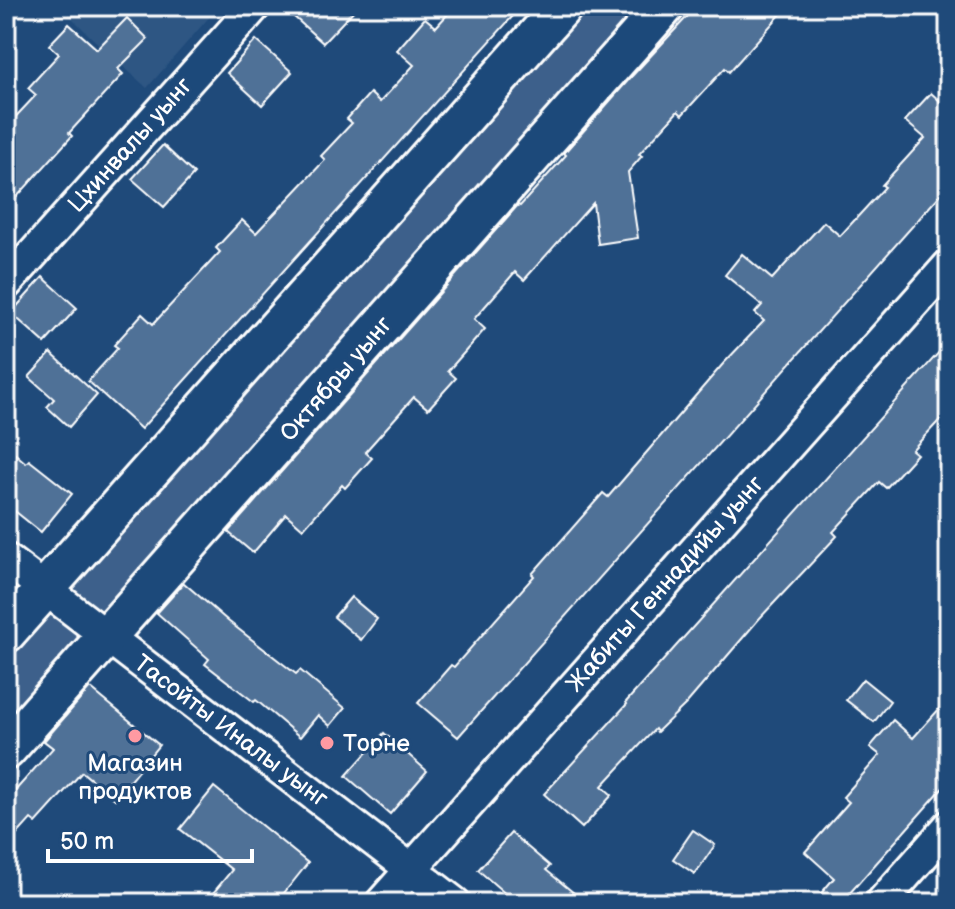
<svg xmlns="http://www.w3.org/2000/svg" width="955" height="909" font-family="'Balsamiq Sans',sans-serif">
<rect width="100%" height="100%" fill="#1f4a7a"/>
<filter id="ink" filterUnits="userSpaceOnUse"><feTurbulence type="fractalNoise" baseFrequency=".0125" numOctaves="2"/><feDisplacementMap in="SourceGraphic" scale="16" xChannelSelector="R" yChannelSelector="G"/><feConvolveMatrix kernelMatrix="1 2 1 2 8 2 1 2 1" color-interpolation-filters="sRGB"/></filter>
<g filter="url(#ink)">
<!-- built -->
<polygon fill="#2e5683" points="60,6 219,6 147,88 92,38"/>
<!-- green -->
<g fill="#3c618b" stroke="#9eb0c5" stroke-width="2">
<polygon points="578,6 653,6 104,619 66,587"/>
<polygon points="50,605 87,636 6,734 6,647"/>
</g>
<!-- building -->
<g fill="#507197" stroke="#fff" stroke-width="2">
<polygon points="282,6 358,6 323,43"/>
<polygon points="455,6 522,6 141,429 88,381 118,348 114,345 142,314 153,324 220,252 216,248 242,220 256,233 325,160 321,156 352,123 347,119 370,93 380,102 414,65 397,50 425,18 436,27"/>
<polygon points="697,6 788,6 729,72 725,68 682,115 678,111 639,154 642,156 628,172 638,238 598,244 593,203 524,280 515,272 474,319 485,329 448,371 456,378 428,409 414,397 365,452 372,458 345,488 342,485 303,529 286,514 253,553 228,532 518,205 520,206 566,155 564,153 632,76"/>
<polygon points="127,18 148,39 118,69 123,74 69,133 72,136 6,209 6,127 36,95 28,88 59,54 49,45 69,24 97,49"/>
<polygon points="256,40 292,72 262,105 227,73"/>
<polygon points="931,93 949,109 949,185 458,737 418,703 451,665 454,667 534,576 532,574 603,493 608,497 723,364 764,321 755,313 762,305 725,275 742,254 772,279 824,222 840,236 885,187 882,185 925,138 905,121"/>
<polygon points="163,145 194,174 164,207 132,179"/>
<polygon points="43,277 77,308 45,343 11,313"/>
<polygon points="949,341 949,410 912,450 917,454 886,488 879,482 833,532 837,536 759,619 687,703 657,732 655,729 602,786 612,795 582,828 544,794 627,704 626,702"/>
<polygon points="51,353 97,395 69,427 47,407 54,399 29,377"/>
<polygon points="6,446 26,463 29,460 72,494 41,532 6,504"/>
<polygon points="184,583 228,621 296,674 300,670 345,708 330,726 318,715 300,737 256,700 254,702 205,664 209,659 157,613"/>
<polygon points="351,597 377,619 361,640 334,617"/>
<polygon points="863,679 890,701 874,722 846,700"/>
<polygon points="90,688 159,745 115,799 82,772 36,823 31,819 6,847 6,801 53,748 44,741"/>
<polygon points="949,698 949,781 841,903 813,903 834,878 805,852 849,802 843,797 880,755 870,747 893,720 913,738"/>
<polygon points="384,733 427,771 390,814 346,776"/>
<polygon points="214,787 308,863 276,903 205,903 232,870 180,829"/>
<polygon points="693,830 715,845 695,874 673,859"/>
<polygon points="511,833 550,866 546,870 586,903 516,903 478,870"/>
</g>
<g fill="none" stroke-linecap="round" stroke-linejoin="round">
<!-- minor casing -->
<g stroke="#fff" stroke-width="36">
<g id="minor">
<polyline points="6,284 255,6"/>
<polyline points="6,559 455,903"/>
<polyline points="381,903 949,265"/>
<polyline points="881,903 949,826"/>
</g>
</g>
<!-- tertiary casing -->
<g stroke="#fff" stroke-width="44">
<g id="tertiary">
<polyline points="6,633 563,6"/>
<polyline points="6,750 665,6"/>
</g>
</g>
<!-- minor -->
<use href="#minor" stroke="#1f4a7a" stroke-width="30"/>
<!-- tertiary -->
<use href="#tertiary" stroke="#1f4a7a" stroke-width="38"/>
</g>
</g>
<!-- markers -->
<g fill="#ff9aa2" stroke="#1f4a7a" stroke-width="3">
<circle cx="135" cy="736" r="8"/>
<circle cx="327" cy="743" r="8"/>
</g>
<g text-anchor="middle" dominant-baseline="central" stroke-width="6" stroke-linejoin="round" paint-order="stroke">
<!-- street labels -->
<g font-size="24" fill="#fff" stroke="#1f4a7a">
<text transform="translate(130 145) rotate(-48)">Цхинвалы уынг</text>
<text transform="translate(336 379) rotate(-49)">Октябры уынг</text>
<text transform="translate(665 584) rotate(-48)">Жабиты Геннадийы уынг</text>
<text transform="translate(231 731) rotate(37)">Тасойты Иналы уынг</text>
</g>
<!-- poi labels -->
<g font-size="24" fill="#fff" stroke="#1f4a7a" text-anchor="start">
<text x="343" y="743">Торне</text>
<text x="135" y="763" text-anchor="middle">Магазин<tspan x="135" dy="28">продуктов</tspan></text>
</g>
</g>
<!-- margin -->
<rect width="955" height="909" fill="none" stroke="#1f4a7a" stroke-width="32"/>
<rect x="16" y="16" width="923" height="877" fill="none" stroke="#fff" stroke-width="3" filter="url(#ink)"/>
<!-- scale -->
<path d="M48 849v12h204v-12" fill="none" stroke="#ffffff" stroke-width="4"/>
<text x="60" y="849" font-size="24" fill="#ffffff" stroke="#1f4a7a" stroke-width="6" paint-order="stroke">50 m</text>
</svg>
